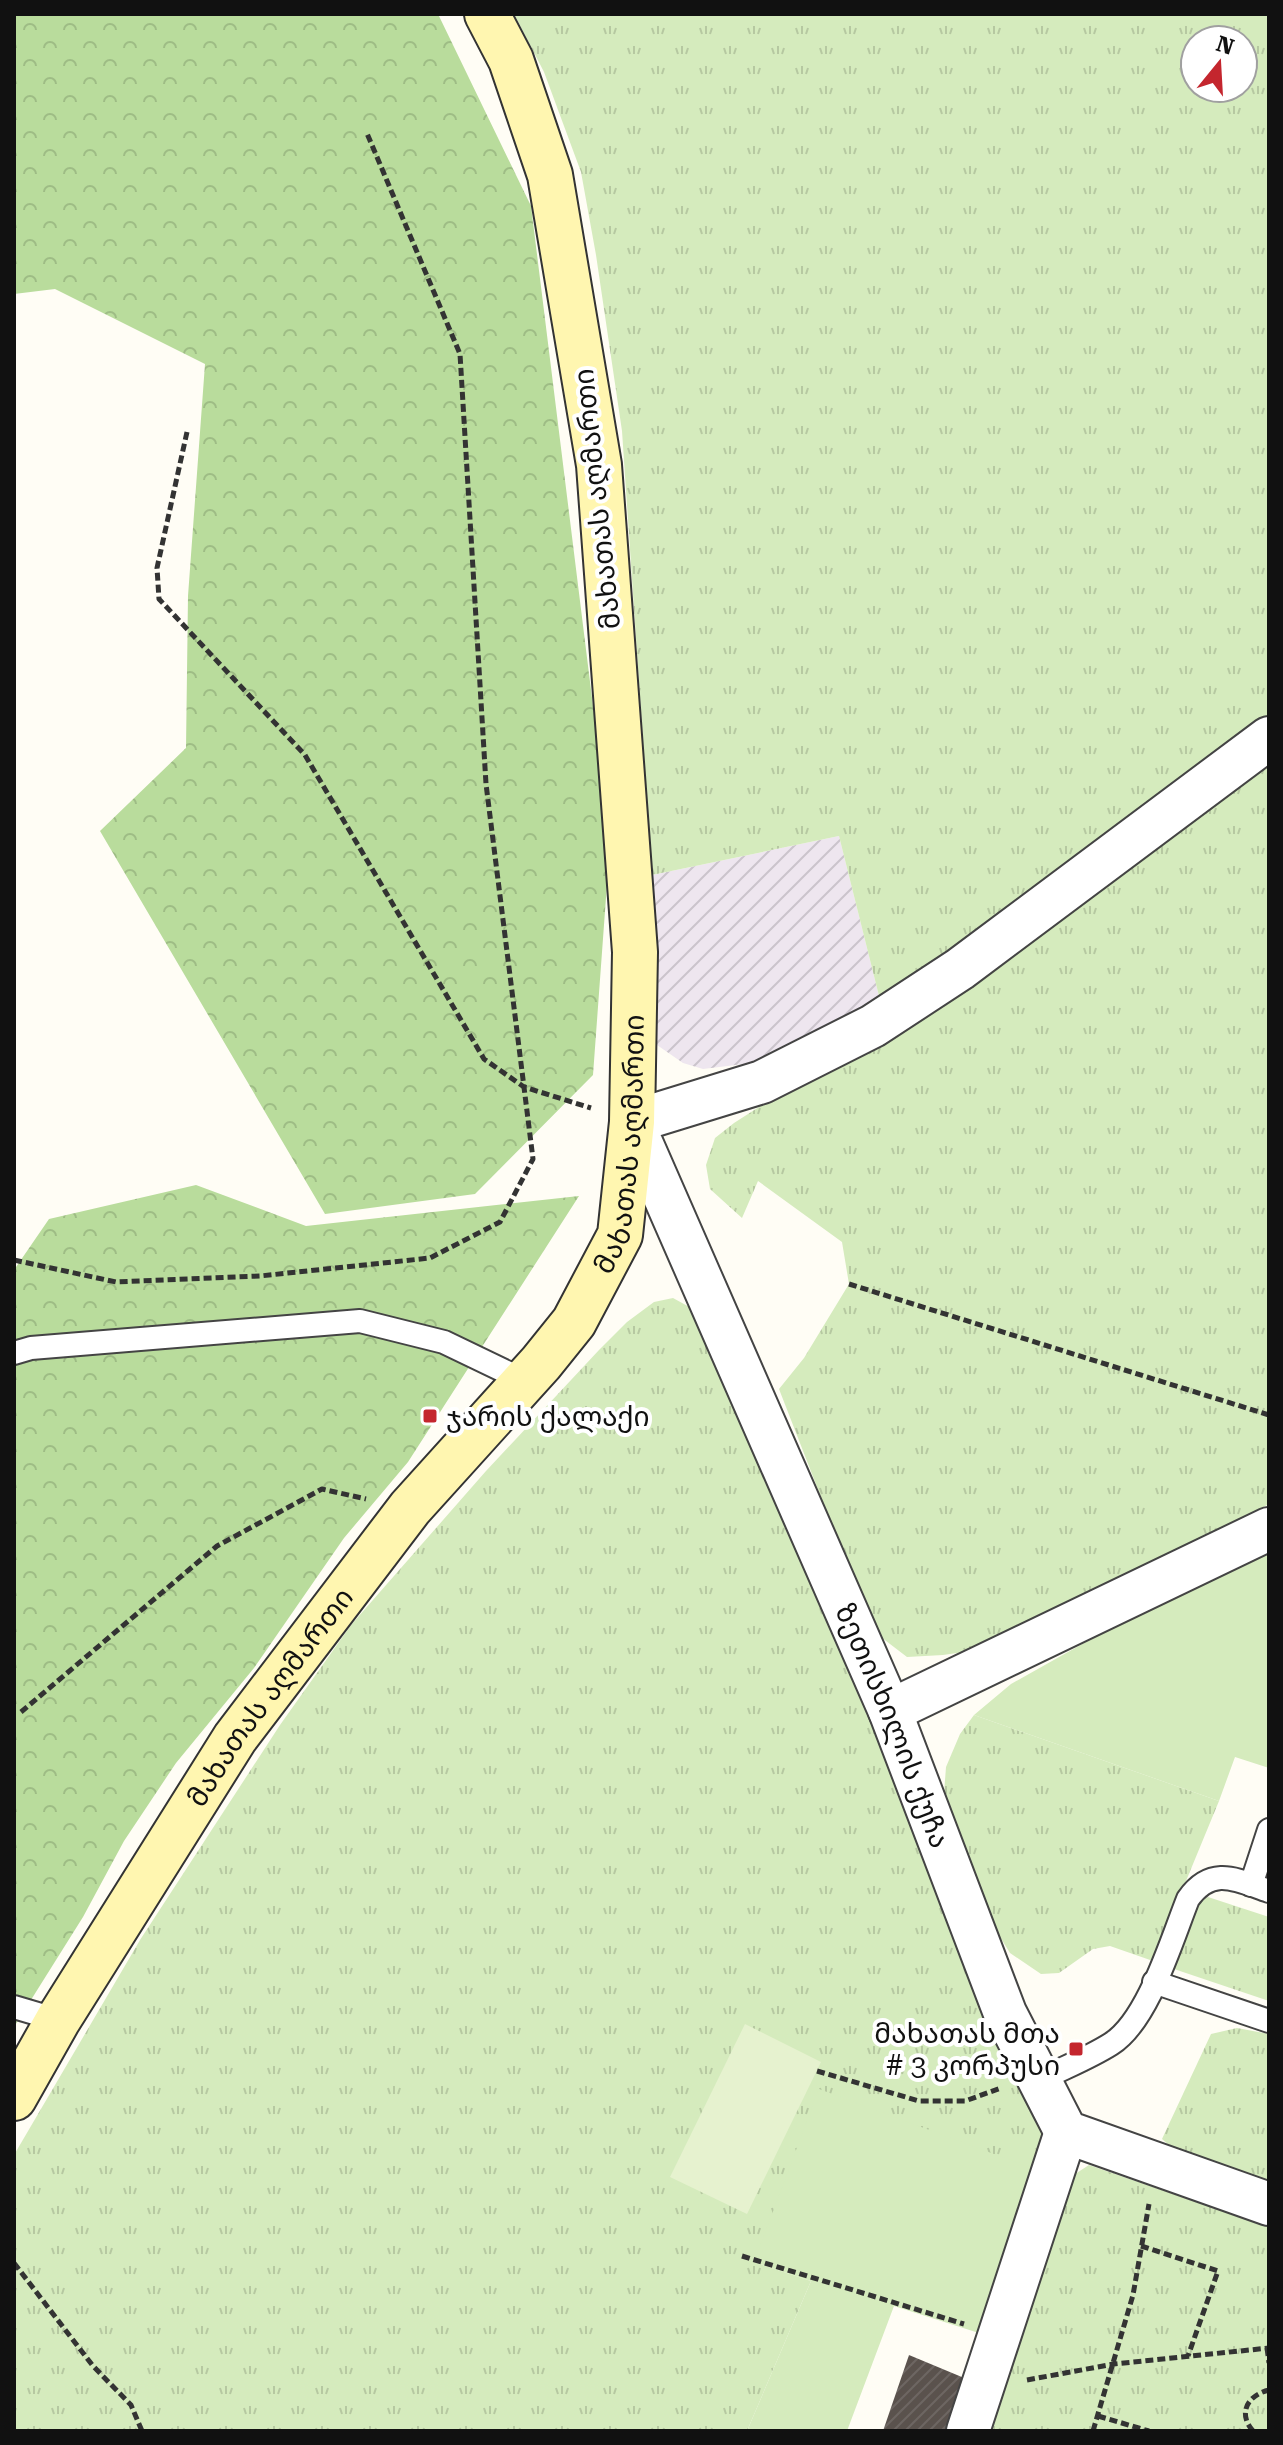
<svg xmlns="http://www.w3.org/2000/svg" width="1283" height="2445" font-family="'Roboto Serif','Noto Sans Georgian',serif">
<defs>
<pattern id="industrial-furrows" width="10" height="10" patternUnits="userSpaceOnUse" patternTransform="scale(2)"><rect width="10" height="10" fill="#eee6ef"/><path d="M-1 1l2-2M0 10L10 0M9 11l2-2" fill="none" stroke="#cbc4cc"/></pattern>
<pattern id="grass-tufts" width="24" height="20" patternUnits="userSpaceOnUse" patternTransform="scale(2)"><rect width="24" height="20" fill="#d5ebbd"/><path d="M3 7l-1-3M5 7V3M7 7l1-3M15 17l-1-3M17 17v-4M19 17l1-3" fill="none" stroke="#b6c8a1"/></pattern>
<pattern id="forest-crowns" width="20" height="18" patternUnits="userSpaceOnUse" patternTransform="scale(2)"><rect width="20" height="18" fill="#b9dc9c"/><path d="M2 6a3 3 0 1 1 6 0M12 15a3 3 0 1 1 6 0" fill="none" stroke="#9ebc85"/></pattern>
<pattern id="building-hatch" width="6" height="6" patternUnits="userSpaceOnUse" patternTransform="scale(2)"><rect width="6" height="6" fill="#5a524d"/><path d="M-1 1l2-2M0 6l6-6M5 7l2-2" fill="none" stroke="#6d6662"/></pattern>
</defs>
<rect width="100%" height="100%" fill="#fffdf5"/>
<!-- industrial -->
<polygon fill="url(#industrial-furrows)" points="839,836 880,1000 775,1060 703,1069 683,1063 657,1045 646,1011 653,951 652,875"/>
<!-- grass -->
<g fill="url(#grass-tufts)" fill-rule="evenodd">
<path d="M514,14H1269V717L880,1000L839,836L652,875L622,431L596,255L581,172L544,72ZM1195,40H1243V88H1195Z"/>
<polygon points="1269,761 1269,1504 985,1649 943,1655 907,1657 873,1631 779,1389 804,1358 849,1284 842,1242 758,1181 742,1218 710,1189 706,1165 715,1138 734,1123 770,1100 885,1045"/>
<polygon points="673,1298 693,1309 964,1936 1043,2126 1044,2147 1037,2170 754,2262 811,2281 747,2431 14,2431 14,2155 140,1940 280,1725 351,1625 486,1471 599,1350 627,1322 654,1302"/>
<polygon points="974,1715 1219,1801 1153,1961 1110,1946 1093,1949 1059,1973 1041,1974 1010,1953 992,1924 943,1807 946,1767 960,1734"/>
<polygon points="1208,1897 1269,1917 1269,2001 1171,1968 1196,1904"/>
<polygon points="1237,2028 1269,2034 1269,2182 1171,2147 1162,2139 1211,2034"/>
<polygon points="1089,2165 1269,2227 1269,2431 982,2431 1072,2176"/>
</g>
<!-- forest -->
<g fill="url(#forest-crowns)">
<polygon points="14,14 438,14 531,206 610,843 593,1075 475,1194 325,1214 100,831 186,748 188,596 205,364 55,289 14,294"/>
<polygon points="196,1185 306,1226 579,1196 408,1462 344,1538 254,1668 176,1763 124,1841 83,1917 14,2027 14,1270 49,1219"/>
</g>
<!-- garden -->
<g fill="#d5ebbd">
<polygon points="1269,1539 1269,1768 1235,1757 1219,1801 974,1715 1011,1684"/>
<polygon points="819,2089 1037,2170 982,2334 894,2306 847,2431 747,2431 811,2281 754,2262"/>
</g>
<!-- pitch -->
<polygon fill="#e6f2cf" points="745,2024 821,2062 747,2214 670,2177"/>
<!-- building -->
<polygon fill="url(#building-hatch)" points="909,2355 969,2380 952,2431 883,2431"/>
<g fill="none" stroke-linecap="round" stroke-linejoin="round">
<!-- lane casing -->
<g stroke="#444" stroke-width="26">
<g id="lane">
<polyline points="14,1353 31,1348 360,1321 444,1342 525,1381"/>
<polyline points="1251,1885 1269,1830"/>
<polyline points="1154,1982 1269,2021"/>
<polyline points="14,2007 58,2020"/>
<path d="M1040,2080C1063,2068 1089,2058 1111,2044C1148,2021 1172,1939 1188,1899C1212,1865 1237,1880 1269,1891"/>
</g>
</g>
<!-- street casing -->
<g stroke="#444" stroke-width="46">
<g id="street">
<path id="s1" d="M1269,738L960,969L873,1026L762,1082L632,1122L890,1711L1005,2013L1066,2132L1269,2204"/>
<polyline points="890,1711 1269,1529"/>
<polyline points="968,2431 1066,2132"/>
</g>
</g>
<!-- secondary casing -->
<g stroke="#333" stroke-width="48">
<g id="secondary">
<path id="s2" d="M14,2098L58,2020L235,1738L410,1508L541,1363L574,1322L620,1235L632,1122L635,952L599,465L550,175L511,60L487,14"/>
</g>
</g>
<!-- path -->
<g stroke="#333" stroke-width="5" stroke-dasharray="8 4" stroke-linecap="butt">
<polyline points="187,432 157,568 159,599 305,755 484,1059 524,1087 591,1108"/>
<polyline points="14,1260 116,1282 260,1276 430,1258 500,1222 533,1159 486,784 460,354 366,131"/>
<polyline points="849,1284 1269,1415"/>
<polyline points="21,1712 217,1546 322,1489 366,1499"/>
<polyline points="817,2071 919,2101 965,2101 1001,2088"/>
<polyline points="1141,2246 1218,2271 1188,2356"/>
<polyline points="742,2256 964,2324"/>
<polyline points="14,2263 93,2366 131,2405 142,2431"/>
<polyline points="1267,2348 1269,2363"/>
<polyline points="1027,2380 1114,2364 1269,2348"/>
<polyline points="1098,2416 1149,2431"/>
<polyline points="1093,2431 1133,2295 1149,2204"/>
<path d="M1253,2431C1237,2413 1248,2395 1269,2390"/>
</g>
<!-- lane -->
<use href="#lane" stroke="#fff" stroke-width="22"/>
<!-- street -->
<use href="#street" stroke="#fff" stroke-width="42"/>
<!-- secondary -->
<use href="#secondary" stroke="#fff6b0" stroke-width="44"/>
</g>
<!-- markers -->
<g fill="#c4262e" stroke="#fff" stroke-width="3">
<rect x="422" y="1408" width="16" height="16" rx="4"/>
<rect x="1068" y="2041" width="16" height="16" rx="4"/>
</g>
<g text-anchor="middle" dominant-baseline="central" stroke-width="8" stroke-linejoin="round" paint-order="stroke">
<!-- street labels -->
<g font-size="28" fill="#111" stroke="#fff">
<text transform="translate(597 499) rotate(-96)">მახათას აღმართი</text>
<text stroke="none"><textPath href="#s2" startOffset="1148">მახათას აღმართი</textPath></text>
<text stroke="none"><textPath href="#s2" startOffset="476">მახათას აღმართი</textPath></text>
<text stroke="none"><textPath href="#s1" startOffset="1408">ზეთისხილის ქუჩა</textPath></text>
</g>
<!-- poi labels -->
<g font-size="28" fill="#111" stroke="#fff" text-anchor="start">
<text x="446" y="1416">ჯარის ქალაქი</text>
<text x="1060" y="2033" text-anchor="end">მახათას მთა<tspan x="1060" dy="32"># 3 კორპუსი</tspan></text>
</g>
</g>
<!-- border -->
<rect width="1283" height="2445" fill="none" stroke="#111111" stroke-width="32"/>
<!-- north arrow -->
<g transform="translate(1219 64) rotate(18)"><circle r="38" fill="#ffffff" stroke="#a0a0a0" stroke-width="2"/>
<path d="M0-6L14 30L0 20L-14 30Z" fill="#c4262e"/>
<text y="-12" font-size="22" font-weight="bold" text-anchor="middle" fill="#111111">N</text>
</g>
</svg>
